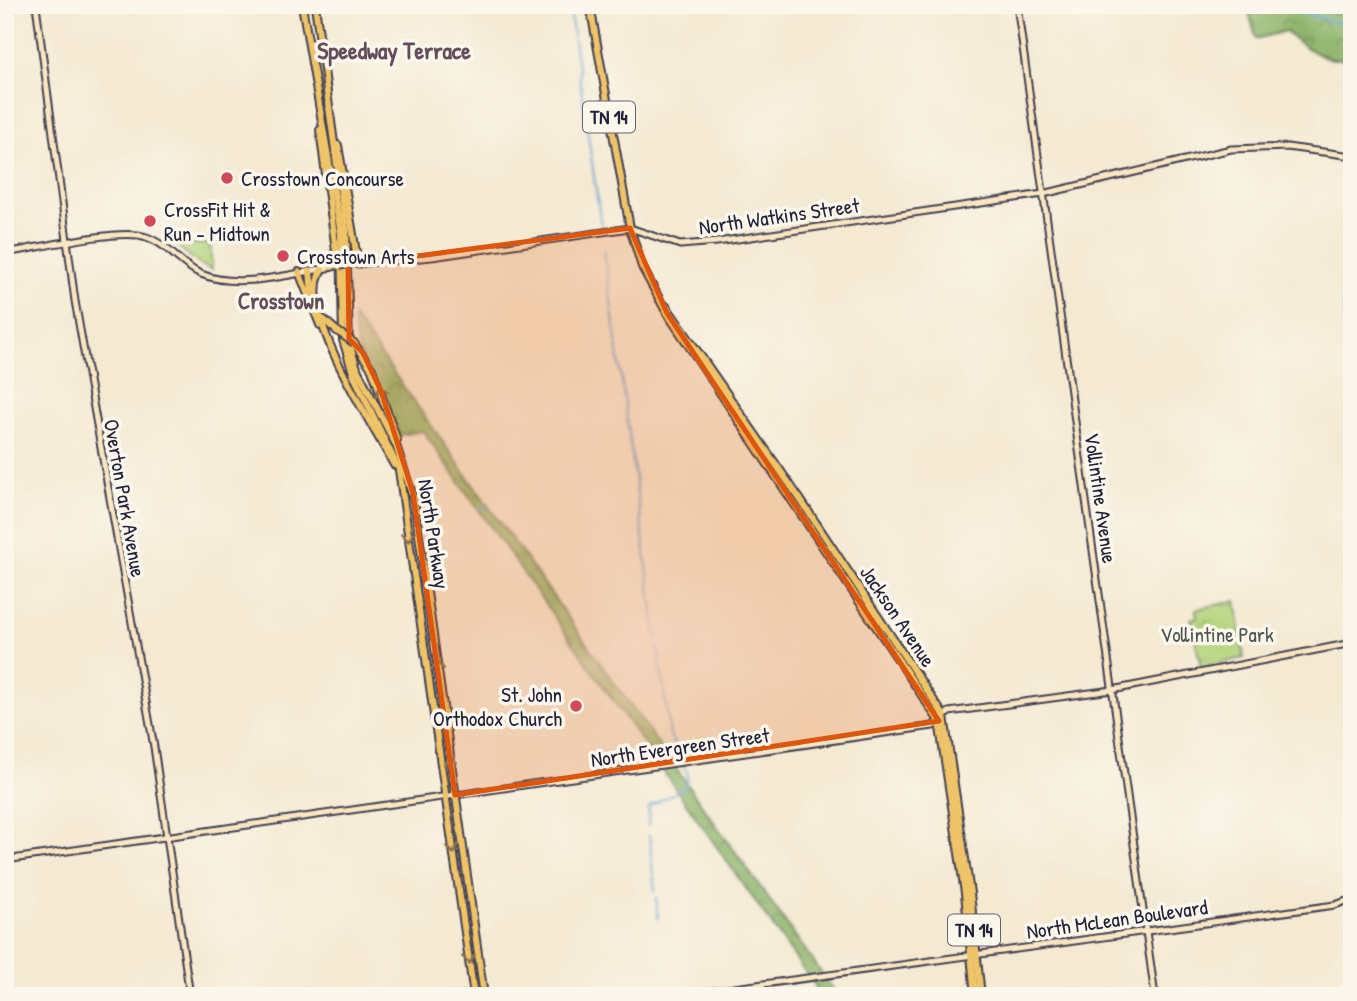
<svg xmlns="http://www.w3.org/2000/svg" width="1357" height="1001" font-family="'Patrick Hand',sans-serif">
<defs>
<pattern id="grass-tufts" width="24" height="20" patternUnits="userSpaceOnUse" patternTransform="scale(1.75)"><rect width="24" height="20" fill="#b4d47c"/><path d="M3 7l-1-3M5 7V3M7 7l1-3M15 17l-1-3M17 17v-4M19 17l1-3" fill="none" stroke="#9ab66c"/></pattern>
<pattern id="forest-crowns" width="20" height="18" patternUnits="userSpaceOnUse" patternTransform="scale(1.75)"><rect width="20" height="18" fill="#8fb66c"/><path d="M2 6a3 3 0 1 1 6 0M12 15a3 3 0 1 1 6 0" fill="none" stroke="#74945a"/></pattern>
</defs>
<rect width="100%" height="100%" fill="#fbf7ec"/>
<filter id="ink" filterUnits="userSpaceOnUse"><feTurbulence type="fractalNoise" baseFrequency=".0143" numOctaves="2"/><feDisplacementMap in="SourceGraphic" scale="14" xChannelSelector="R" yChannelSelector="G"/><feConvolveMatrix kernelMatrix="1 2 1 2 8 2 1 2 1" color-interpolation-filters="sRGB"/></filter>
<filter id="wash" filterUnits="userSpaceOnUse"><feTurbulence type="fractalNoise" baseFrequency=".00686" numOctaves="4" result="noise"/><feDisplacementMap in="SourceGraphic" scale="28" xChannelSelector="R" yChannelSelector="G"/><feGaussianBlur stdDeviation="1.57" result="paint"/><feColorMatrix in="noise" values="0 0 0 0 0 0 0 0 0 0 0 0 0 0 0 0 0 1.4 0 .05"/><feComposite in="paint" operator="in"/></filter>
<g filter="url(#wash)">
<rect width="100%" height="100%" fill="#f4e9d1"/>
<!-- grass -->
<g fill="url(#grass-tufts)" stroke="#6b7b5c" stroke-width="2">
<polygon points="175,244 210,244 212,270 199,264"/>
<polygon points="1236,601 1244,658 1201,667 1191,619 1197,617 1196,609"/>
</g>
<!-- forest -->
<g fill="url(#forest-crowns)" stroke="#586c54" stroke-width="2">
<path d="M1247,5H1304L1352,18V56C1326,67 1305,47 1285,31L1256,39Z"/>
<path d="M353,316L838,996H822L423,431L401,435C379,398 354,359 353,316Z"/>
</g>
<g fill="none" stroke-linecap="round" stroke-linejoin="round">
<!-- stream -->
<g stroke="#61a0d3" stroke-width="2">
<polyline points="569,5 601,225"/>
<polyline points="1271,5 1352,26"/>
<polyline points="604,251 657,640"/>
<polyline points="1352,289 1343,301 1348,367 1352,371"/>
<polyline points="478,508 489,508"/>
<polyline points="658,646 670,735 681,759"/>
<polyline points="648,826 649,807 685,787 688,775 683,765"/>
<polyline points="649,835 655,892"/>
<polyline points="656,898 658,918"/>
</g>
</g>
</g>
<g filter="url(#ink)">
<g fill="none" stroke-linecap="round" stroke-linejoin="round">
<!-- secondary casing -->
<g stroke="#424052" stroke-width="9">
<g id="secondary">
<polyline points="36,5 75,301 154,747 190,996"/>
<polyline points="1017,5 1155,996"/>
<path d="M5,253C38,248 107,231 138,235C165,239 178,264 201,274C239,290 293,273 333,267"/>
<polyline points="355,264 432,257 630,228 680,245 717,242 1043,194 1231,149 1287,147 1352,156"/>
<polyline points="5,860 933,726 949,712 1112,690 1352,643"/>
<polyline points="677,996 1335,905 1352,899"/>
</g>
</g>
<!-- primary casing -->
<g stroke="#424052" stroke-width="10">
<g id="primary">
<polyline points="302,5 341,233 343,340 354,376 399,470 474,996"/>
<polyline points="315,5 346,230 349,344 358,371 396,445 414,500 484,996"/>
<polyline points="590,5 630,228 642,267 667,313 939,721 965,893 975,996"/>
<polyline points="320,130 338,266"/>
<polyline points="338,145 358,264"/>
<polyline points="331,267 333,254"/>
<path d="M322,269C295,311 373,423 394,465"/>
<polyline points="310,271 312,293"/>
<polyline points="299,272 320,325"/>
<polyline points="666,306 800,499 944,716 970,893 981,996"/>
<polyline points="323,319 337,331"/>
<polyline points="354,343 372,369 397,440"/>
</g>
</g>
<!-- secondary -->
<use href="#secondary" stroke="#f9e7c3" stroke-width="5"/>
<!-- primary -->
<use href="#primary" stroke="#efc469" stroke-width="6"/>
<!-- secondary-bridge casing -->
<g stroke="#424052" stroke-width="9" stroke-linecap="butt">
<polyline id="secondary-bridge" points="340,266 352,264"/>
</g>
<!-- primary-bridge casing -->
<g stroke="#424052" stroke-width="10" stroke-linecap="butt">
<polyline id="primary-bridge" points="337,331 354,343"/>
</g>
<!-- secondary-bridge -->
<use href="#secondary-bridge" stroke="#f9e7c3" stroke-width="5"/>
<!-- primary-bridge -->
<use href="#primary-bridge" stroke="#efc469" stroke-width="6"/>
</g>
<!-- one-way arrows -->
<defs><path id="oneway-chevron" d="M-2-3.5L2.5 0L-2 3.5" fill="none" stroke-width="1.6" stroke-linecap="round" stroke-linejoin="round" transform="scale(1.75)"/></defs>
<g stroke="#887352">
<use href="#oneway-chevron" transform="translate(381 391) rotate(-111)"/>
<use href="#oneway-chevron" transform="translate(408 537) rotate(82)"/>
<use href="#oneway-chevron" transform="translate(437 666) rotate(-98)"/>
<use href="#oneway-chevron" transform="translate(450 760) rotate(-98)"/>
<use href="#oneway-chevron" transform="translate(453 849) rotate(81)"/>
<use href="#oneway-chevron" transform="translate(469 959) rotate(82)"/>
</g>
</g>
<!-- marked area -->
<path fill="#de560e" fill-opacity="0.2" stroke="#de560e" stroke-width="5" stroke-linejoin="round" d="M630,228L667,313L939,721L455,795L413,493L381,391L363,353L349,339L348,265Z"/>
<!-- markers -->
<g fill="#d1495b" stroke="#fbf7ec" stroke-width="2.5">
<circle cx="227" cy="178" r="7"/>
<circle cx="150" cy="221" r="7"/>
<circle cx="283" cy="256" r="7"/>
<circle cx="576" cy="706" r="7"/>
</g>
<g text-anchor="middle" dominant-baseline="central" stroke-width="7" stroke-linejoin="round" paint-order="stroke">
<!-- shield labels -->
<g fill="#fbf7ec" stroke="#636270" stroke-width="2">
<rect x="583" y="101.5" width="52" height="31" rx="5"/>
<rect x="948" y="914.5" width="52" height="31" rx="5"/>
</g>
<g font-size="19" font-weight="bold" fill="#22223b">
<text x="609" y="117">TN 14</text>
<text x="974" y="930">TN 14</text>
</g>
<!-- poi labels -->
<g font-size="21" fill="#22223b" stroke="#fbf7ec" text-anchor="start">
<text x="241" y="178">Crosstown Concourse</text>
<text x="164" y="209">CrossFit Hit &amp;<tspan x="164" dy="24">Run - Midtown</tspan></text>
<text x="297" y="256">Crosstown Arts</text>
<text x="562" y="694" text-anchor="end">St. John<tspan x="562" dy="24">Orthodox Church</tspan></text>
</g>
<!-- street labels -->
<g font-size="21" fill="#22223b" stroke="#fbf7ec">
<text transform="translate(779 216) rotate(-8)">North Watkins Street</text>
<text transform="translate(125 498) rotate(80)">Overton Park Avenue</text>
<text transform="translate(1101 498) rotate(82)">Vollintine Avenue</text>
<text transform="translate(434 534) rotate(81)">North Parkway</text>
<text transform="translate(898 616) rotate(56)">Jackson Avenue</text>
<text transform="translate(680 747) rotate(-8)">North Evergreen Street</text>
<text transform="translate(1117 919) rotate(-8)">North McLean Boulevard</text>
</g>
<!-- park labels -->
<g font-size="21" fill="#4e574e" stroke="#fbf7ec">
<text x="1217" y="634">Vollintine Park</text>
</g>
<!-- neighbourhood labels -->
<g font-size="23" font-weight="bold" fill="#634e5c" stroke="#fbf7ec">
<text x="281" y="300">Crosstown</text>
</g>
<!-- quarter labels -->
<g font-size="24" font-weight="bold" fill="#634e5c" stroke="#fbf7ec">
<text x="394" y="50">Speedway Terrace</text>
</g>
</g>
<!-- margin -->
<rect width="1357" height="1001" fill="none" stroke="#fbf7ec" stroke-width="28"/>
</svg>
